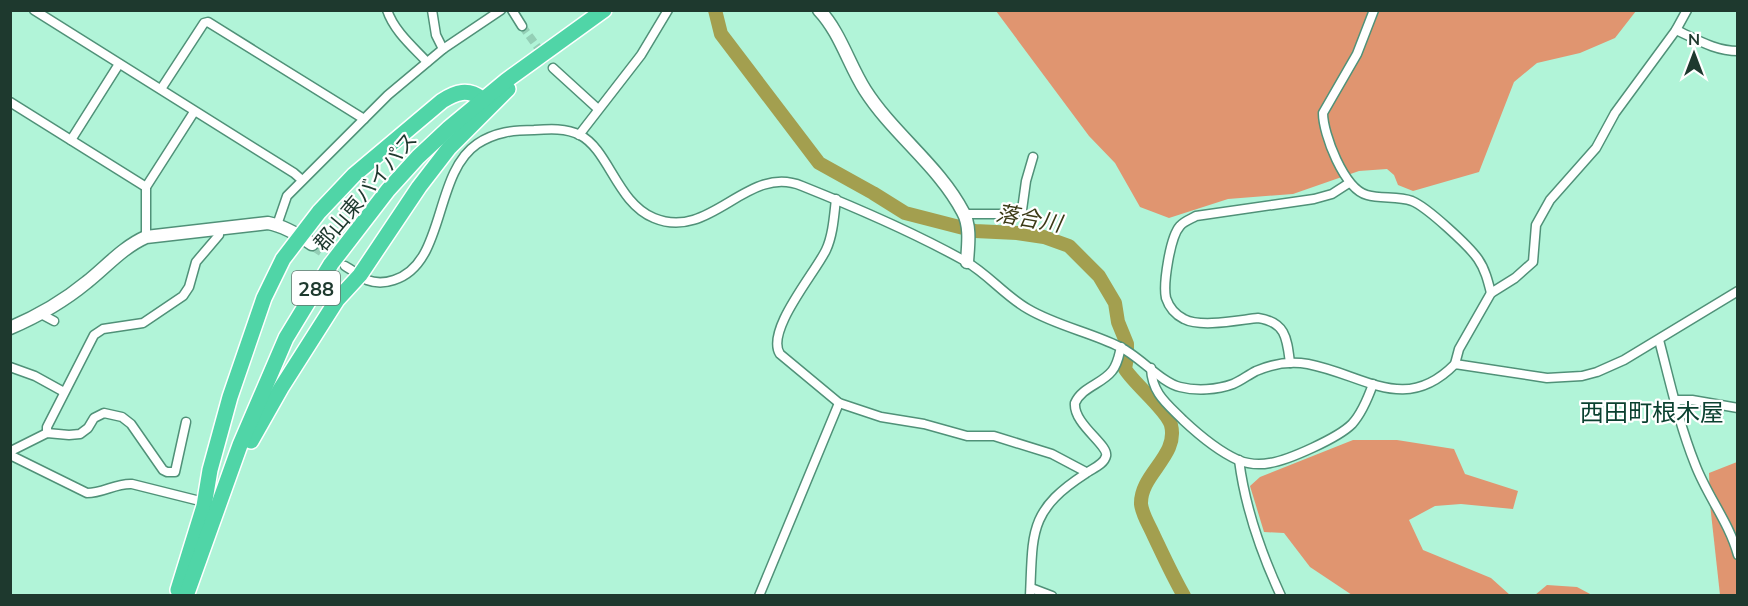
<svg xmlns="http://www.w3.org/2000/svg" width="1748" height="606" font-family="Mulish,'Noto Sans JP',sans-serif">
<rect width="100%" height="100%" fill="#b1f4d8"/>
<!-- forest -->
<g fill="#e09570">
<polygon points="996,11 1636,11 1615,38 1580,53 1537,63 1514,82 1479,172 1413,191 1398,185 1394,175 1387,169 1359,171 1293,194 1228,199 1169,218 1140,207 1115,163 1089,136"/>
<polygon points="1353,440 1397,440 1454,449 1465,474 1518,491 1513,509 1461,504 1435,506 1409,520 1423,550 1491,578 1510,595 1352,595 1310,567 1284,533 1264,532 1250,486 1260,477"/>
<polygon points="1737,462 1737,595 1720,595 1710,504 1709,473"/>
<polygon points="1547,585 1577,587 1592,595 1535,595"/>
</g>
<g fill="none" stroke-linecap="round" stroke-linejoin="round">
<!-- river -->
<path stroke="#a39f4f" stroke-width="14" d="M715,10L721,34L819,163L873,193L905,213L975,231L1017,233L1044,237L1069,246L1099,276L1115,303L1118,322L1127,344V357L1125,369C1135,385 1167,410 1171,425C1179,456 1140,474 1141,504C1142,514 1149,525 1153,534C1163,555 1172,575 1184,596"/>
<!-- street-tunnel -->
<polyline stroke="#94cfb6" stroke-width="8" stroke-dasharray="8 4" stroke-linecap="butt" points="522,26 553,68"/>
<!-- secondary-tunnel -->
<polyline stroke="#94cfb6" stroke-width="12" stroke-dasharray="12 6" stroke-linecap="butt" points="312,244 342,263"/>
<!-- street casing -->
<g stroke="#509178" stroke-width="11">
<g id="street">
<polyline points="34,10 294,173 302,180"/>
<path d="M387,10C394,31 413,47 427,62"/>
<polyline points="432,10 436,35 443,49"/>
<polyline points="512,10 522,26"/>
<path d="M1374,10L1357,54L1323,113C1323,134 1344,189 1367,195C1381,199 1398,196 1412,201C1427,207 1469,246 1478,259C1485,269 1488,281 1491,293"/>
<path d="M1676,30C1696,39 1715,51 1738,51"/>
<polyline points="553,68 598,109"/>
<polyline points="161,89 204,23 208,22 364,119"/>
<polyline points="10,102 146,187"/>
<polyline points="579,135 641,55 668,10"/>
<polyline points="71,140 119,64"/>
<path d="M836,199C834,216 833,235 826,250C815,273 765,331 780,354L839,403L881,417L924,424L967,436H994L1052,454L1086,472"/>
<polyline points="964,214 1011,214 1022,210 1026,181 1033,157"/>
<polyline points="277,225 287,196 388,95 443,49 501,10"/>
<polyline points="146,237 146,187 194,112"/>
<path d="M345,266C352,270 360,276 367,280C375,283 385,283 394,280C446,264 433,174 477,144C495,132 514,130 534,130C550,129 566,128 580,135C609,150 617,203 654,218C711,242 747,163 802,186C857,208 913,232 965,261C988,274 1005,296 1028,309C1057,326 1090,332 1120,347C1139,356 1162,383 1180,387C1196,391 1217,390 1233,384C1241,381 1248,375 1256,371C1272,364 1290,361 1308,364C1365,375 1405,415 1455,364L1547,378L1582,376L1597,372L1624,360L1738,291"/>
<polyline points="41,314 54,321"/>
<path d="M1659,340C1670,382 1679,424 1695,464C1707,496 1729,522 1738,555"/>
<path d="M1290,363C1287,339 1286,322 1258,318C1239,320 1201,328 1184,319C1176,315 1169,307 1166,298C1163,284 1170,237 1180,226C1184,221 1191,219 1196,216L1314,199L1332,194L1349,183"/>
<polyline points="1455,364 1459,349 1491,293 1515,278 1533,262 1536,225 1550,200 1596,148 1615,113 1676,30 1687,10"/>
<polyline points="10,367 35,376 64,392"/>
<path d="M1151,368C1152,393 1166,403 1183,420C1199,435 1218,451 1238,460C1248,464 1260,465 1270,463C1289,460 1338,438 1352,424C1362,413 1368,398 1373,384"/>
<polyline points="1675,400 1692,400 1738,408"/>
<polyline points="47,433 47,427 94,335 103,329 143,323 183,296 189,287 196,262 219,235 219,228"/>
<polyline points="13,450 47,433 69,435 80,434 88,428 94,418 104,413 122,417 131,424 163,470 167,472 175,472 186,422"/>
<path d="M12,456L87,493C103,493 116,483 132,484L196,500"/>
<path d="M1239,460C1245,507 1261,553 1281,596"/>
<polyline points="1031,588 1052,596"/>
<polyline points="759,596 839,403"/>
<path d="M1030,596C1033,533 1028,511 1085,474C1091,469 1104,465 1106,456C1109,445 1073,424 1075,403C1082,387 1102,384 1112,371C1118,364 1119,355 1121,347"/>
</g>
</g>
<!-- secondary casing -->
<g stroke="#509178" stroke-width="15">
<g id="secondary">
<path d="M819,10C840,32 849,65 865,90C893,134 939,166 963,212C971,226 968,246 967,262"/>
<path d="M10,328C38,316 64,301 87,282C106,267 123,247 146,237L268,223C284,226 299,235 312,244"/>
</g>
</g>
<!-- highway casing -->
<g stroke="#fff" stroke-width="18">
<g id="highway">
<polyline points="251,441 281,388 337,300 360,275 419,187 449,148 508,89"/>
<path d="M178,590L204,506L210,470L230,397L264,298L283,259L319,212L354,175L442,101C456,92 468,88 482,99"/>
<polyline points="186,596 240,445 286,338 331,264 388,190 418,157 449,128 507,80 604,10"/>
</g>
</g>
<!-- street -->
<use href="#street" stroke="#fff" stroke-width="8"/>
<!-- secondary -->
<use href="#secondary" stroke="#fff" stroke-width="12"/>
<!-- highway -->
<use href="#highway" stroke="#50d5a7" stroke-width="15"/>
</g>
<g text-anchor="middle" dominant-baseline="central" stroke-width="4.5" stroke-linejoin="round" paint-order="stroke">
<!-- shield labels -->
<rect fill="#fff" stroke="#62746d" stroke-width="1.5" x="292" y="271" width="48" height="34" rx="4.5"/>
<g font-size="20" font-weight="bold" fill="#1e392e">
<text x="316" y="288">288</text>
</g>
<!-- street labels -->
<g font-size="21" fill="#1e392e" stroke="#fff">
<text transform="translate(365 191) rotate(-50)">郡山東バイパス</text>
</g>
<!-- water labels -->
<g font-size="22" font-style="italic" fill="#3b3a16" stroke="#fff">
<text transform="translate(1029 218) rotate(10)">落合川</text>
</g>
<!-- quarter labels -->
<g font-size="24" fill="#0b4130" stroke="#fff">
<text x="1652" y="412">西田町根木屋</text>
</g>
</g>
<!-- border -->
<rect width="1748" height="606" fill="none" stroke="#1e392e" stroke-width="24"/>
<!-- north arrow -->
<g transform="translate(1694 54)" stroke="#ffffff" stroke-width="4.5" paint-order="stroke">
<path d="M0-4.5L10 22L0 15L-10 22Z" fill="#1e392e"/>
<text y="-9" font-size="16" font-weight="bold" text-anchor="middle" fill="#1e392e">N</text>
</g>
</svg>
